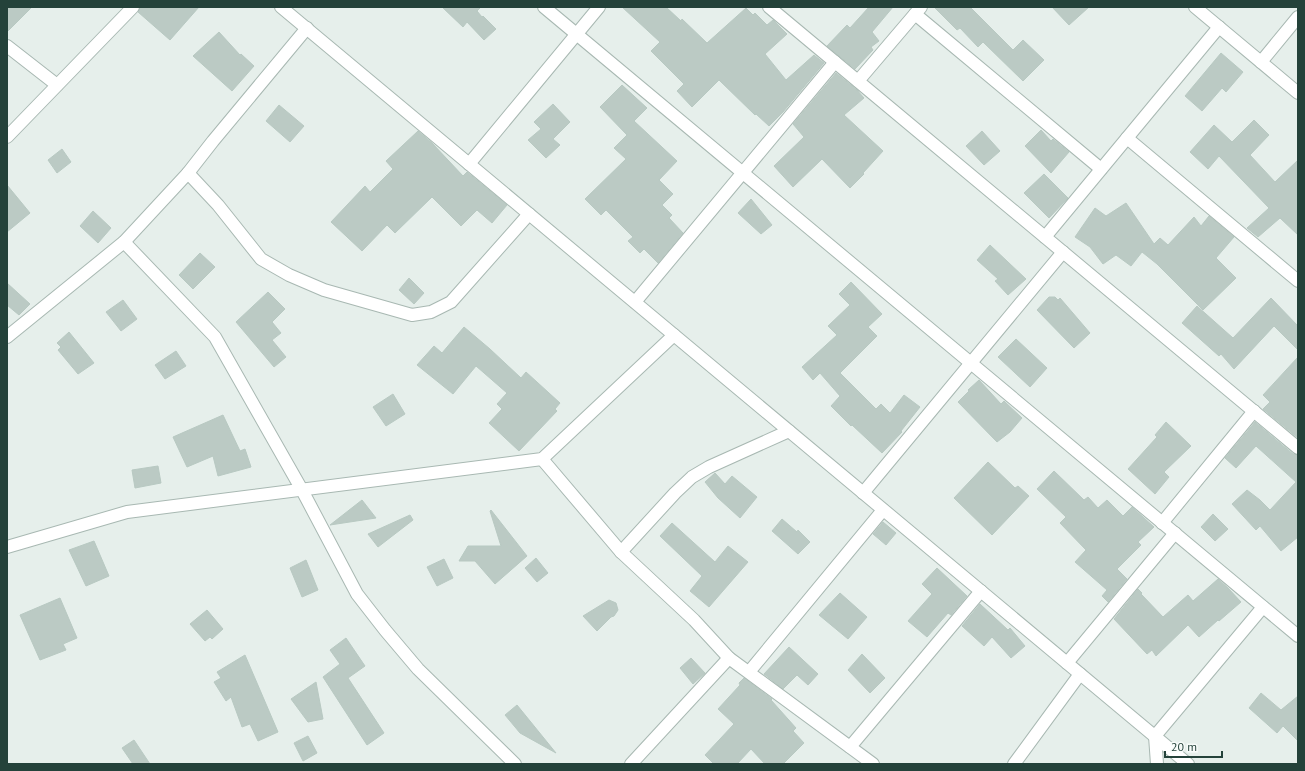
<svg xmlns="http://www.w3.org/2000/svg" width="1305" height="771" font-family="'PT Sans',sans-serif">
<rect width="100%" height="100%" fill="#e6efeb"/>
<!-- building -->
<g fill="#bbcac4" stroke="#b8c9c2">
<polygon points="7,7 32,7 7,32"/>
<polygon points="140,7 199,7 170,40 138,12"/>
<polygon points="442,7 481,7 477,11 482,17 483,16 496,29 484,40 467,22 463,27"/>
<polygon points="622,7 666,7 681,21 682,19 707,43 746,8 753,15 755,13 767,25 773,20 787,34 765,54 786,80 814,55 824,63 783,112 769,126 756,114 755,115 719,80 692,107 677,91 684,84 651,51 660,42"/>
<polygon points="869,7 893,7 872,32 879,41 871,47 873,50 855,69 827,46 847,25 850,28"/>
<polygon points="934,7 970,7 1013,50 1023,40 1044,60 1023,81 983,42 978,47 960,28 957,30"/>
<polygon points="1052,7 1089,7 1069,25"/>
<polygon points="219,32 240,55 241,54 254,66 232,91 193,56"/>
<polygon points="1221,53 1243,72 1226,92 1222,88 1202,111 1185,96"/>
<polygon points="836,73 857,90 864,98 844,115 883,151 863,173 864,174 850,188 822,159 793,187 774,166 804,137 793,124"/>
<polygon points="622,85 647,108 634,121 677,161 659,180 673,194 662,205 672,215 669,218 683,233 658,263 644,249 640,253 628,241 633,237 606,210 601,215 585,199 626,159 614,148 627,135 600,107"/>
<polygon points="553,104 570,122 553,139 560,145 546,158 528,140 541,129 534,122"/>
<polygon points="279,105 304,126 290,142 266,121"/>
<polygon points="1254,120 1269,135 1250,155 1275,182 1298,160 1298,235 1280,218 1258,237 1247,228 1269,208 1219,156 1208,169 1190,152 1214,125 1232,142"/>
<polygon points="1041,130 1051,141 1053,139 1069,152 1051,173 1025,146"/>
<polygon points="418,131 432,143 463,176 467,172 507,205 492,223 477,210 461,226 432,197 395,233 387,225 362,251 331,222 365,186 370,192 393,169 386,161"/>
<polygon points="982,131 1000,151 984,165 966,146"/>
<polygon points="62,149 71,162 57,173 48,160"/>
<polygon points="1044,174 1068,198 1049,218 1024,193"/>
<polygon points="7,185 30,213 7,232"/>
<polygon points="751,199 772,225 761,234 738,213"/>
<polygon points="1126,203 1154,244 1160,238 1168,245 1194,217 1201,226 1209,216 1234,237 1216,258 1236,278 1203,310 1157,264 1142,252 1131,266 1116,255 1103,264 1090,247 1075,237 1095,208 1106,216"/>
<polygon points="93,211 111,228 98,243 80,226"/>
<polygon points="990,245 1026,279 1008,295 995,281 998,279 977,260"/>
<polygon points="200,253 215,267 193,289 179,275"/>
<polygon points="409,278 424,293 414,304 399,290"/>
<polygon points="851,282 882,314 868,327 877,336 840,373 876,409 881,404 890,413 904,395 920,407 901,431 902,432 882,453 852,425 851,426 831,406 840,396 820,373 813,380 802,367 837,335 828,326 850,305 839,294"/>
<polygon points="7,283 30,304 19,315 7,305"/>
<polygon points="268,292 285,309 272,322 281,333 272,340 286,357 274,367 236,322"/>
<polygon points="1049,297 1055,297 1058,300 1060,298 1090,333 1074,348 1037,310"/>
<polygon points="1271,298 1298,326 1298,350 1274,326 1234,369 1221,354 1219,356 1182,323 1197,306 1233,338"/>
<polygon points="123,300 137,319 121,331 106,312"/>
<polygon points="464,327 490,349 521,378 526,372 560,403 555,409 557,411 519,451 489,423 502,409 497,404 507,393 476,366 453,394 417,365 434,346 442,353"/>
<polygon points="69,332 94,363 78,374 58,350 61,347 57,343"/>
<polygon points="1016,339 1047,368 1030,387 998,357"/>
<polygon points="176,351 186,366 165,379 155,365"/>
<polygon points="1298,357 1298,438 1263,409 1270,402 1263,395"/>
<polygon points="979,380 1001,404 1004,401 1022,418 1010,432 997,442 958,402 969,391 968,390"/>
<polygon points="393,394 405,414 386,426 373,407"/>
<polygon points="223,415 240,451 245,449 251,467 218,476 213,456 187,467 173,437"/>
<polygon points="1166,422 1191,446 1164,472 1169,477 1155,494 1128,469 1157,437 1155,435"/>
<polygon points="1255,422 1293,454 1298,455 1298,537 1281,551 1260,526 1256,530 1232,504 1247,490 1260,500 1270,510 1296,482 1256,446 1236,468 1225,458"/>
<polygon points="988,462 1015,488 1018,486 1029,496 992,535 954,498"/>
<polygon points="158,466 161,483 135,488 132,470"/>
<polygon points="1054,471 1084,500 1088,497 1098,508 1107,500 1123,516 1132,507 1154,527 1138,542 1141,545 1117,569 1127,579 1108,602 1102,596 1107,590 1075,562 1086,550 1060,523 1066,517 1037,489"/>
<polygon points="715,473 725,484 732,476 757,497 740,518 718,498 705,482"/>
<polygon points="362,500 376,518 330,525"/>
<polygon points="491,510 527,556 495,584 475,561 459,561 468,546 501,546 490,511"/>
<polygon points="1213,514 1228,529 1215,541 1201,527"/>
<polygon points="410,515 413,520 378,547 368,534"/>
<polygon points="782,519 797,532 798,530 810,542 798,554 772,531"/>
<polygon points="883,522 896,533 886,545 873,534"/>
<polygon points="672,523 715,562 728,546 748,562 709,607 690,591 702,576 660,536"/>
<polygon points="94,541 109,576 86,586 69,550"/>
<polygon points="536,558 548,573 537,582 525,568"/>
<polygon points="444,559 453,578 437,586 427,567"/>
<polygon points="306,560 318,590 302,597 290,568"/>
<polygon points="937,568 967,596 951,615 948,613 927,637 908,621 932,594 922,584"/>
<polygon points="1218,579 1228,588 1241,602 1219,621 1218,620 1199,637 1188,625 1156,656 1152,650 1147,654 1114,619 1138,589 1142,593 1141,594 1163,617 1188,595 1193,601"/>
<polygon points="840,593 867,617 848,639 819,615"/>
<polygon points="60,598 77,638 63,644 66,650 40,660 20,615"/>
<polygon points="609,600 616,603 618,610 614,616 611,617 597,631 583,616"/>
<polygon points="980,604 1008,630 1010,628 1025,646 1011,658 992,637 984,646 962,626"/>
<polygon points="207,610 223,629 212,639 210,637 205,641 190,624"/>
<polygon points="346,638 365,666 348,678 384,733 367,745 323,677 340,664 330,650"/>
<polygon points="789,647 818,674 808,685 797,675 783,689 764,674"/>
<polygon points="862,654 885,678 870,693 848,670"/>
<polygon points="245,655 278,732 258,741 250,724 242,727 231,697 226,701 214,682 221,678 217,672"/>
<polygon points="691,658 705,673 693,684 680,668"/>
<polygon points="744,678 772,699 771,700 796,728 793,731 804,743 783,764 765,764 751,749 737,764 714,764 705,755 734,724 718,709 740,685 739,683"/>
<polygon points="316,682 323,719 308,722 291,699"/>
<polygon points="1261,693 1281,710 1298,696 1298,741 1283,726 1277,733 1249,708"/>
<polygon points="517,705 556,753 520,733 505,715"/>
<polygon points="308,736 317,753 303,761 294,743"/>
<polygon points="134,740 150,764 133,764 122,748"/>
</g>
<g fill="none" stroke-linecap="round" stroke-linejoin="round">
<!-- street casing -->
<g stroke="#a8b8b2" stroke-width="14">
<g id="street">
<polyline points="281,7 1188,764"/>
<polyline points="544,7 1298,636"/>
<polyline points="769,7 1298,448"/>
<polyline points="1195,7 1298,93"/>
<polyline points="915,14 1101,169"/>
<polyline points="307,28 213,141 188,173 218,205 261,259 289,275 324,290 412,315 431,312 451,302 529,214"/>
<polyline points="7,46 57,85"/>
<polyline points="1261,62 1298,17"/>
<polyline points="858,81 921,7"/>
<polyline points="7,137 133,7"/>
<polyline points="1127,138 1298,281"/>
<polyline points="469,164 599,7"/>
<polyline points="1045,237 1219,27"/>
<polyline points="124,242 215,337 302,490 357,594 385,630 418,669 515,764"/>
<polyline points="635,302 835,62"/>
<polyline points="7,337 124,242 188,173"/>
<polyline points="542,459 621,552 694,620 729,658 873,764"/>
<polyline points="863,493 1063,252"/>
<polyline points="1162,523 1254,411"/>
<polyline points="7,547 127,512 542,459 674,335"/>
<polyline points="621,552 675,493 692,477 709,467 789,431"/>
<polyline points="1067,663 1175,533"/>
<polyline points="749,672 883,510"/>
<polyline points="850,747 981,591"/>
<polyline points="631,764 729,658"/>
<polyline points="1014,764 1080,674"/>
<polyline points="1157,764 1155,736 1263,607"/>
</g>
</g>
<!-- street -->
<use href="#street" stroke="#fff" stroke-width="12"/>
</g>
<!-- border -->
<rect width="1305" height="771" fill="none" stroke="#24423a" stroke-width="16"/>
<!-- scale -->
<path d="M1165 751v6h57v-6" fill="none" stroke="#24423a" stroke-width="2"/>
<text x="1171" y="751" font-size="12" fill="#24423a" stroke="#f7fbf9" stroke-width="3" paint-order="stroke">20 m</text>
</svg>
